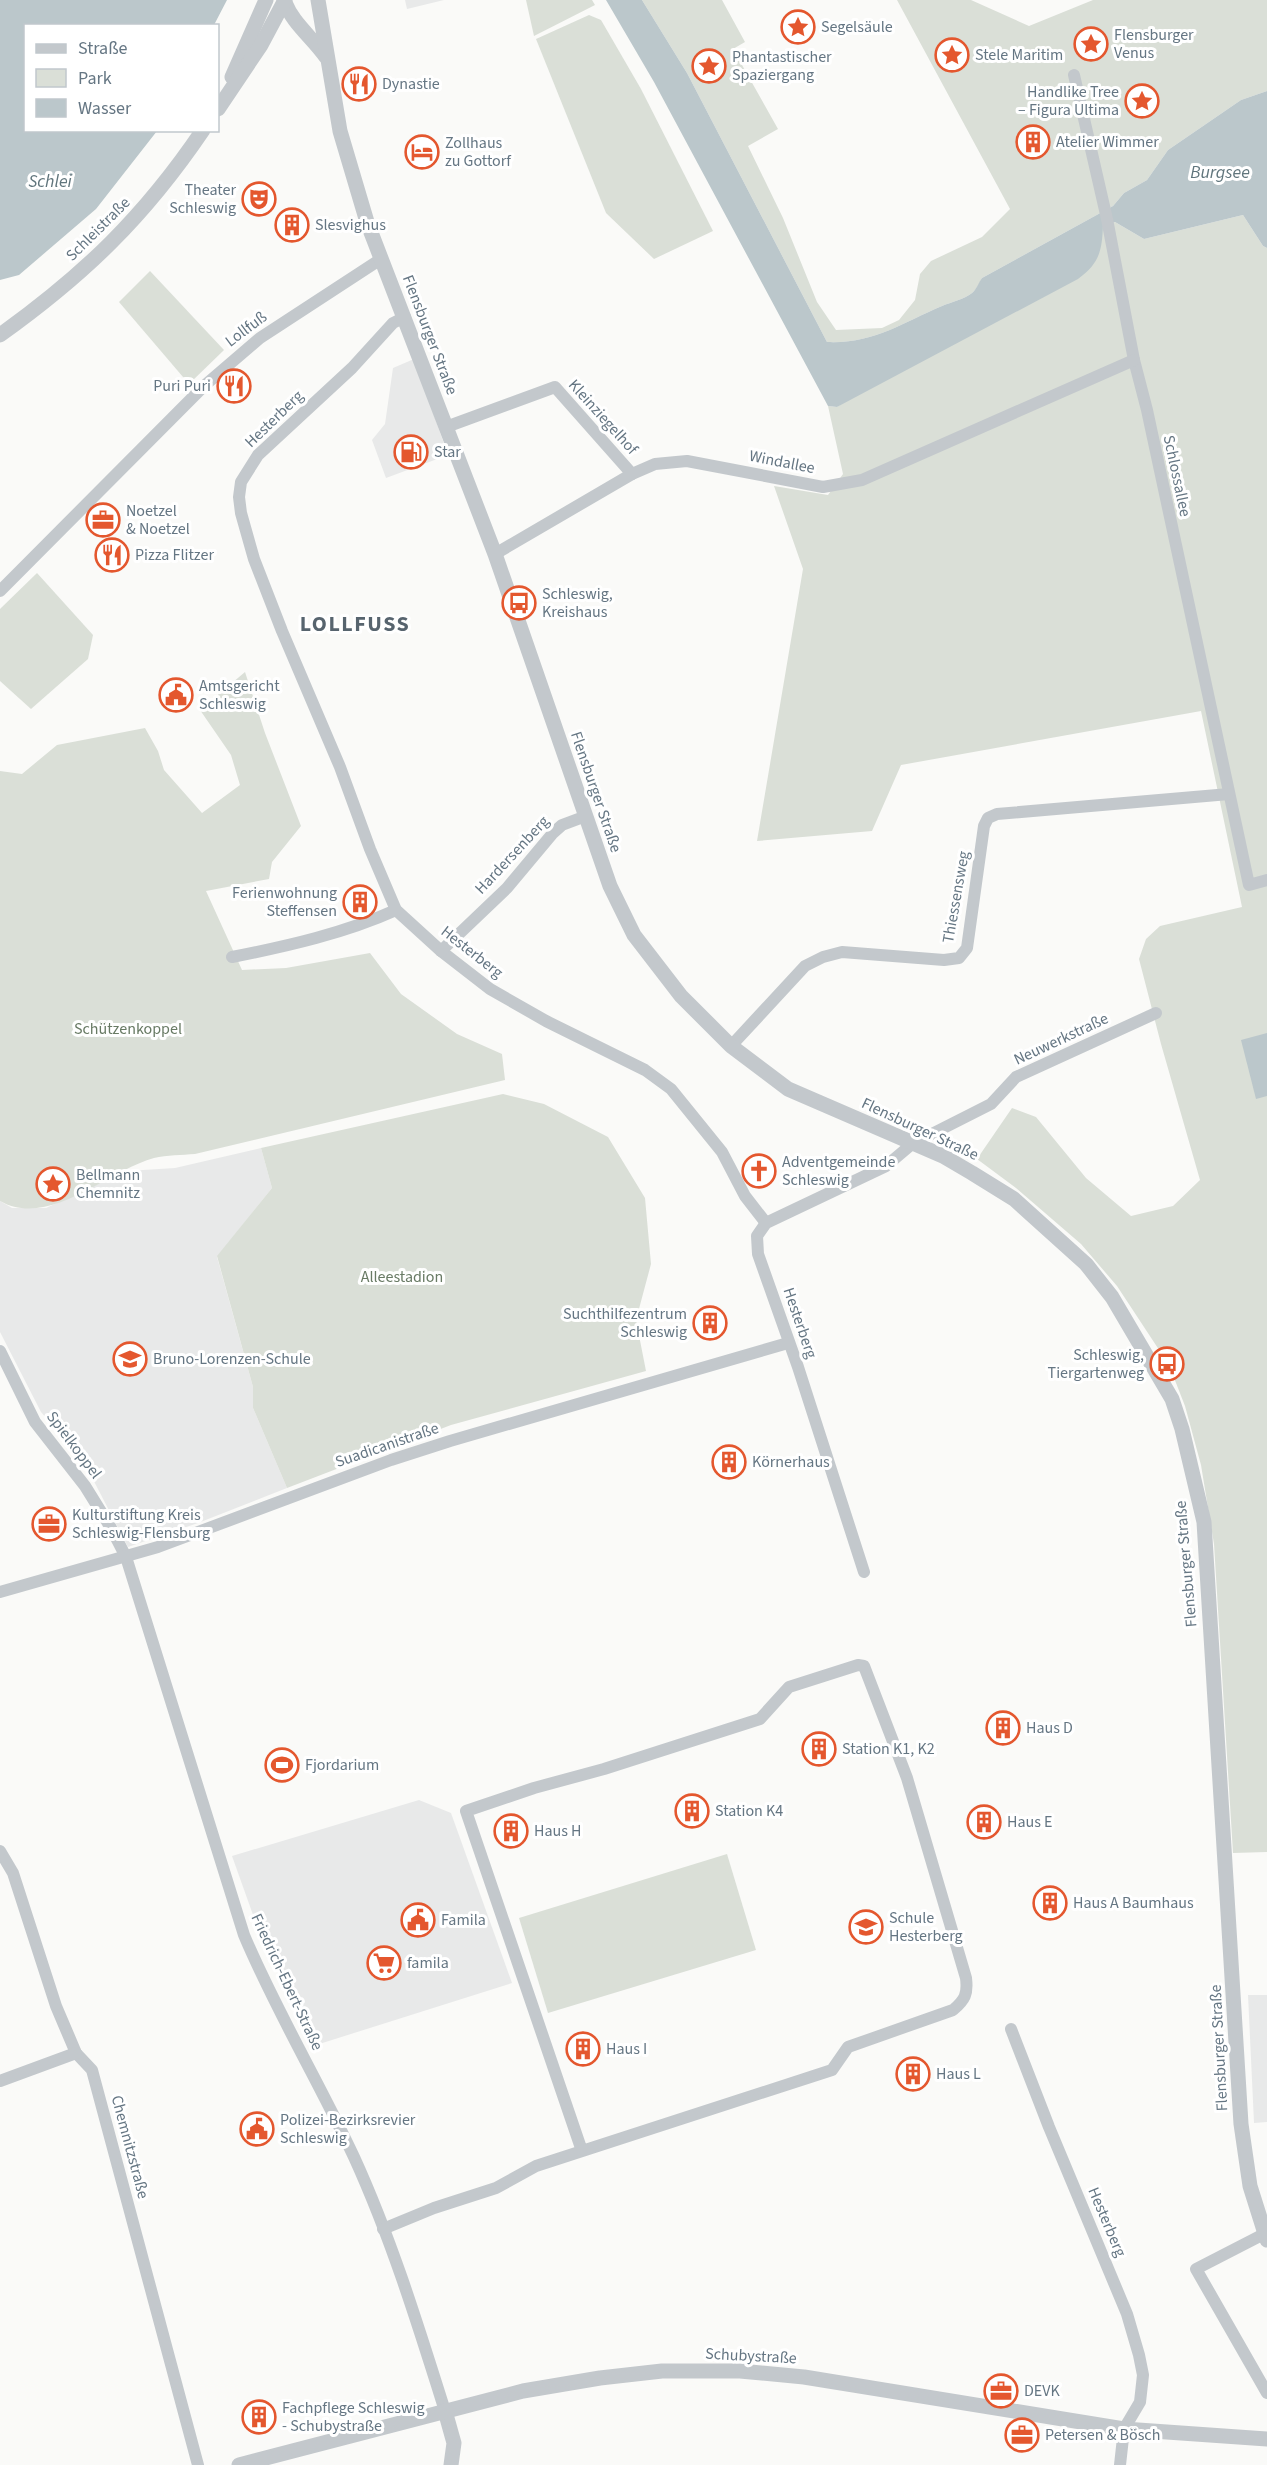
<svg xmlns="http://www.w3.org/2000/svg" width="1267" height="2465" font-family="'Source Sans 3',sans-serif">
<rect width="100%" height="100%" fill="#fafaf8"/>
<!-- built -->
<g fill="#e8e9e9">
<polygon points="405,0 444,0 407,9"/>
<polygon points="414,359 448,455 386,478 372,440 385,424 393,368"/>
<polygon points="261,1148 272,1188 217,1257 253,1387 253,1408 287,1488 198,1523 128,1547 85,1464 41,1412 0,1332 0,1201 12,1208 46,1208 127,1171 175,1168"/>
<polygon points="419,1800 451,1813 512,1983 313,2046 262,1940 232,1856"/>
<polygon points="1248,1995 1267,1995 1267,2122 1254,2123"/>
</g>
<!-- green -->
<g fill="#dadfd7">
<polygon points="526,0 592,0 595,5 534,36"/>
<path d="M642,0H722L745,42L733,49L778,129L748,146L783,218L817,302L836,330L882,328L899,320L915,300L920,274L931,261L982,237L1010,209L897,0H971L1029,26L1093,0H1267V91L1241,100L1168,150L1147,180L1124,193L1113,206L982,278C980,282 976,290 972,293C965,299 951,302 942,306C902,323 873,344 827,342L687,73Z"/>
<polygon points="589,15 601,20 641,89 713,231 654,259 606,213 536,39"/>
<polygon points="1243,215 1263,246 1267,248 1267,1852 1233,1853 1214,1544 1201,1465 1185,1406 1169,1365 1117,1286 1081,1244 1016,1188 977,1159 1012,1108 1036,1117 1086,1178 1131,1216 1173,1206 1200,1180 1161,1044 1139,959 1146,939 1160,926 1242,907 1201,711 901,765 872,831 757,841 803,569 774,486 828,495 843,474 828,406 837,407 1103,225 1115,222 1144,239"/>
<polygon points="150,271 224,350 189,384 119,302"/>
<polygon points="37,573 93,635 88,659 31,709 0,681 0,609"/>
<path d="M245,672L265,733L301,826L272,862L269,879L206,891L242,970L286,968L370,953L401,994L457,1034L502,1054L505,1080L195,1154C182,1155 167,1155 154,1158C107,1171 49,1229 0,1201V771L22,774L57,745L145,728L158,751L164,770L202,813L240,785L231,755L200,710Z"/>
<polygon points="503,1094 544,1104 608,1137 645,1198 651,1264 636,1320 646,1371 451,1425 287,1488 253,1408 253,1387 217,1256 272,1188 261,1148"/>
<polygon points="727,1854 756,1950 548,2013 519,1918"/>
</g>
<!-- water -->
<g fill="#bbc7cb">
<polygon points="0,0 227,0 214,25 26,26 26,130 157,131 96,209 19,275 0,280"/>
<path d="M606,0H642L687,73L827,342C873,344 902,323 942,306C951,302 965,299 972,293C976,290 979,282 982,278L1113,206L1124,193L1147,180L1168,150L1241,100L1267,91V248L1263,246L1243,215L1144,239L1115,222L1103,225C1102,250 1100,263 1078,279L837,407L828,406L654,82Z"/>
<polygon points="1267,1033 1267,1096 1256,1099 1241,1040"/>
</g>
<g fill="none" stroke-linecap="round" stroke-linejoin="round">
<!-- minor -->
<g stroke="#c3c8cc" stroke-width="12">
<polyline points="1074,75 1107,219 1134,360 1147,410 1249,885 1267,880"/>
<polyline points="405,317 393,323 352,368 258,455 241,482 239,497 241,513 254,559 282,631 340,767 370,849 396,910 441,951 490,989 546,1021 645,1070 671,1089 722,1152 745,1196 766,1223"/>
<polyline points="446,427 555,387 632,474"/>
<polyline points="495,554 632,474 655,464 687,461 823,487 862,480 1134,360"/>
<polyline points="0,591 204,386 260,338 381,259"/>
<polyline points="441,951 507,888 553,833 562,825 586,816"/>
<path d="M232,957C288,946 345,933 396,910"/>
<polyline points="731,1046 805,966 823,957 842,952 944,960 959,958 967,948 984,826 988,818 997,814 1229,794"/>
<path d="M0,1351L35,1422L85,1486L111,1528L126,1557L244,1935C276,2011 319,2082 354,2157C391,2238 418,2325 445,2411"/>
<polyline points="864,1572 798,1367 758,1254 757,1236 766,1223 886,1166 912,1144 991,1104 1016,1077 1156,1013"/>
<polyline points="0,1592 158,1547 391,1460 450,1441 788,1343"/>
<polyline points="0,1851 13,1873 56,2006 76,2053 92,2070 198,2465"/>
<polyline points="1011,2029 1049,2127 1127,2314 1139,2355 1143,2375 1140,2402 1124,2429 1120,2465"/>
<polyline points="0,2081 76,2053"/>
<path d="M383,2229L434,2208L496,2188L536,2166L832,2070L848,2047L953,2010C965,2000 968,1994 966,1978L907,1778L864,1666L858,1665L789,1687L760,1719L604,1769L534,1788L466,1811L582,2151"/>
<polyline points="1264,2234 1196,2269 1267,2393"/>
</g>
<!-- tertiary -->
<g stroke="#c3c8cc" stroke-width="15">
<path d="M284,0C292,23 312,37 326,57"/>
<polyline points="318,0 340,131 367,222 495,554 610,886 634,935 681,996 731,1046 788,1089 943,1156 972,1173 1014,1199 1086,1264 1112,1297 1172,1399 1182,1429 1204,1522 1241,2124 1250,2186 1267,2240"/>
<polyline points="232,77 266,0"/>
<polyline points="218,109 261,45 285,0"/>
<path d="M0,335C85,274 144,217 203,130"/>
<polyline points="445,2411 454,2443 451,2465"/>
<polyline points="239,2465 523,2391 600,2378 662,2371 740,2371 804,2377 1124,2429 1267,2439"/>
</g>
</g>
<!-- icons -->
<defs>
<g id="sight-ring" transform="scale(1.725)"><circle r="9.5" fill="#fff" stroke="#e4572e" stroke-width="1.5"/><path d="M0-6L1.8-2.2L6-1.7L2.9 1.2L3.7 5.4L0 3.3L-3.7 5.4L-2.9 1.2L-6-1.7L-1.8-2.2Z" fill="#e4572e"/></g>
<g id="restaurant-ring" transform="scale(1.725)"><circle r="9.5" fill="#fff" stroke="#e4572e" stroke-width="1.5"/><path d="M-5-6h1v4h1v-4h1v4h1v-4h1v5L-1.5 .5V6h-2V.5L-5-1ZM5-6V6H3V1.5H1.5Q1.5-4 5-6Z" fill="#e4572e"/></g>
<g id="building-ring" transform="scale(1.725)"><circle r="9.5" fill="#fff" stroke="#e4572e" stroke-width="1.5"/><path d="M-4-6H4V6H1V3H-1V6H-4ZM-2.5-4.3h1.7v1.8h-1.7ZM.8-4.3h1.7v1.8H.8ZM-2.5-1h1.7V.8h-1.7ZM.8-1h1.7V.8H.8Z" fill="#e4572e"/></g>
<g id="hotel-ring" transform="scale(1.725)"><circle r="9.5" fill="#fff" stroke="#e4572e" stroke-width="1.5"/><path d="M-6-4.5h1.5V1H6V5H4.5V3h-9V5H-6ZM-4 0a1.8 1.8 0 1 1 3.6 0ZM.5 0V-2.5h3Q6-2.5 6 0Z" fill="#e4572e"/></g>
<g id="theatre-ring" transform="scale(1.725)"><circle r="9.5" fill="#fff" stroke="#e4572e" stroke-width="1.5"/><path d="M-5-5.5Q0-4 5-5.5V0Q5 5 0 6Q-5 5-5 0ZM-3.3-2.5H-1v1.5H-3.3ZM1-2.5H3.3v1.5H1ZM-2.8 1Q0 5.5 2.8 1Z" fill="#e4572e"/></g>
<g id="fuel-ring" transform="scale(1.725)"><circle r="9.5" fill="#fff" stroke="#e4572e" stroke-width="1.5"/><path d="M-5.5-6h7V0h2V4h1.3V-2.5L3-4.5l.8-.8L6-3V5H2.5V1h-1V6h-7ZM-4.2-4.7v3.2H.2V-4.7Z" fill="#e4572e"/></g>
<g id="office-ring" transform="scale(1.725)"><circle r="9.5" fill="#fff" stroke="#e4572e" stroke-width="1.5"/><path d="M-6-3h4V-5.5h4V-3h4V5H-6ZM-1-4.5V-3h2v-1.5ZM-6 0V1H6V0Z" fill="#e4572e"/></g>
<g id="bus-ring" transform="scale(1.725)"><circle r="9.5" fill="#fff" stroke="#e4572e" stroke-width="1.5"/><path d="M-5-6H5V4H4V6H2V4H-2V6H-4V4H-5ZM-3.5-4V0h7V-4ZM-3.5 1.2v1.5H-2V1.2ZM2 1.2v1.5H3.5V1.2Z" fill="#e4572e"/></g>
<g id="civic-ring" transform="scale(1.725)"><circle r="9.5" fill="#fff" stroke="#e4572e" stroke-width="1.5"/><path d="M-.6-6.5H3V-4.5H.6V-3L4-1V1h2V6H-6V1h2V-1L-.6-3ZM-1.2 2.5V6h2.4V2.5Z" fill="#e4572e"/></g>
<g id="church-ring" transform="scale(1.725)"><circle r="9.5" fill="#fff" stroke="#e4572e" stroke-width="1.5"/><path d="M-1.2-6h2.4v3.5h3.3v2.4h-3.3V6h-2.4V-.1h-3.3v-2.4h3.3Z" fill="#e4572e"/></g>
<g id="school-ring" transform="scale(1.725)"><circle r="9.5" fill="#fff" stroke="#e4572e" stroke-width="1.5"/><path d="M0-5L7-2L0 1L-7-2ZM-4 1L0 2.5L4 1V4Q0 6-4 4Z" fill="#e4572e"/></g>
<g id="stadium-ring" transform="scale(1.725)"><circle r="9.5" fill="#fff" stroke="#e4572e" stroke-width="1.5"/><path d="M0-5a6.5 5 0 1 0 0 10a6.5 5 0 1 0 0-10ZM-3.5-1.8h7v3.6h-7Z" fill="#e4572e"/></g>
<g id="supermarket-ring" transform="scale(1.725)"><circle r="9.5" fill="#fff" stroke="#e4572e" stroke-width="1.5"/><path d="M-6-5.5h2.5l.6 2H6L4.5 2H-2.5L-4.4-4H-6ZM-1.5 3.2a1.3 1.3 0 1 0 .1 0ZM3 3.2a1.3 1.3 0 1 0 .1 0Z" fill="#e4572e"/></g>
</defs>
<g fill-rule="evenodd">
<use href="#sight-ring" x="798" y="27"/>
<use href="#sight-ring" x="1091" y="44"/>
<use href="#sight-ring" x="952" y="55"/>
<use href="#sight-ring" x="709" y="66"/>
<use href="#restaurant-ring" x="359" y="84"/>
<use href="#sight-ring" x="1142" y="101"/>
<use href="#building-ring" x="1033" y="142"/>
<use href="#hotel-ring" x="422" y="152"/>
<use href="#theatre-ring" x="259" y="199"/>
<use href="#building-ring" x="292" y="225"/>
<use href="#restaurant-ring" x="234" y="386"/>
<use href="#fuel-ring" x="411" y="452"/>
<use href="#office-ring" x="103" y="520"/>
<use href="#restaurant-ring" x="112" y="555"/>
<use href="#bus-ring" x="519" y="603"/>
<use href="#civic-ring" x="176" y="695"/>
<use href="#building-ring" x="360" y="902"/>
<use href="#church-ring" x="759" y="1171"/>
<use href="#sight-ring" x="53" y="1184"/>
<use href="#building-ring" x="710" y="1323"/>
<use href="#school-ring" x="130" y="1359"/>
<use href="#bus-ring" x="1167" y="1364"/>
<use href="#building-ring" x="729" y="1462"/>
<use href="#office-ring" x="49" y="1524"/>
<use href="#building-ring" x="1003" y="1728"/>
<use href="#building-ring" x="819" y="1749"/>
<use href="#stadium-ring" x="282" y="1765"/>
<use href="#building-ring" x="692" y="1811"/>
<use href="#building-ring" x="984" y="1822"/>
<use href="#building-ring" x="511" y="1831"/>
<use href="#building-ring" x="1050" y="1903"/>
<use href="#civic-ring" x="418" y="1920"/>
<use href="#school-ring" x="866" y="1927"/>
<use href="#supermarket-ring" x="384" y="1963"/>
<use href="#building-ring" x="583" y="2049"/>
<use href="#building-ring" x="913" y="2074"/>
<use href="#civic-ring" x="257" y="2129"/>
<use href="#office-ring" x="1001" y="2391"/>
<use href="#building-ring" x="259" y="2417"/>
<use href="#office-ring" x="1022" y="2435"/>
</g>
<g text-anchor="middle" dominant-baseline="central" stroke-width="6" stroke-linejoin="round" paint-order="stroke">
<!-- poi labels -->
<g font-size="16" fill="#657683" stroke="#fff" text-anchor="start">
<text x="821" y="27">Segelsäule</text>
<text x="1114" y="35">Flensburger<tspan x="1114" dy="18">Venus</tspan></text>
<text x="975" y="55">Stele Maritim</text>
<text x="732" y="57">Phantastischer<tspan x="732" dy="18">Spaziergang</tspan></text>
<text x="382" y="84">Dynastie</text>
<text x="1119" y="92" text-anchor="end">Handlike Tree<tspan x="1119" dy="18">– Figura Ultima</tspan></text>
<text x="1056" y="142">Atelier Wimmer</text>
<text x="445" y="143">Zollhaus<tspan x="445" dy="18">zu Gottorf</tspan></text>
<text x="236" y="190" text-anchor="end">Theater<tspan x="236" dy="18">Schleswig</tspan></text>
<text x="315" y="225">Slesvighus</text>
<text x="211" y="386" text-anchor="end">Puri Puri</text>
<text x="434" y="452">Star</text>
<text x="126" y="511">Noetzel<tspan x="126" dy="18">&amp; Noetzel</tspan></text>
<text x="135" y="555">Pizza Flitzer</text>
<text x="542" y="594">Schleswig,<tspan x="542" dy="18">Kreishaus</tspan></text>
<text x="199" y="686">Amtsgericht<tspan x="199" dy="18">Schleswig</tspan></text>
<text x="337" y="893" text-anchor="end">Ferienwohnung<tspan x="337" dy="18">Steffensen</tspan></text>
<text x="782" y="1162">Adventgemeinde<tspan x="782" dy="18">Schleswig</tspan></text>
<text x="76" y="1175">Bellmann<tspan x="76" dy="18">Chemnitz</tspan></text>
<text x="687" y="1314" text-anchor="end">Suchthilfezentrum<tspan x="687" dy="18">Schleswig</tspan></text>
<text x="1144" y="1355" text-anchor="end">Schleswig,<tspan x="1144" dy="18">Tiergartenweg</tspan></text>
<text x="153" y="1359">Bruno-Lorenzen-Schule</text>
<text x="752" y="1462">Körnerhaus</text>
<text x="72" y="1515">Kulturstiftung Kreis<tspan x="72" dy="18">Schleswig-Flensburg</tspan></text>
<text x="1026" y="1728">Haus D</text>
<text x="842" y="1749">Station K1, K2</text>
<text x="305" y="1765">Fjordarium</text>
<text x="715" y="1811">Station K4</text>
<text x="1007" y="1822">Haus E</text>
<text x="534" y="1831">Haus H</text>
<text x="1073" y="1903">Haus A Baumhaus</text>
<text x="889" y="1918">Schule<tspan x="889" dy="18">Hesterberg</tspan></text>
<text x="441" y="1920">Famila</text>
<text x="407" y="1963">famila</text>
<text x="606" y="2049">Haus I</text>
<text x="936" y="2074">Haus L</text>
<text x="280" y="2120">Polizei-Bezirksrevier<tspan x="280" dy="18">Schleswig</tspan></text>
<text x="1024" y="2391">DEVK</text>
<text x="282" y="2408">Fachpflege Schleswig<tspan x="282" dy="18">- Schubystraße</tspan></text>
<text x="1045" y="2435">Petersen &amp; Bösch</text>
</g>
<!-- street labels -->
<g font-size="16" fill="#657683" stroke="#fff">
<text transform="translate(98 229) rotate(-45)">Schleistraße</text>
<text transform="translate(246 329) rotate(-37)">Lollfuß</text>
<text transform="translate(430 335) rotate(69)">Flensburger Straße</text>
<text transform="translate(603 417) rotate(48)">Kleinziegelhof</text>
<text transform="translate(274 419) rotate(-44)">Hesterberg</text>
<text transform="translate(782 462) rotate(11)">Windallee</text>
<text transform="translate(1177 476) rotate(78)">Schlossallee</text>
<text transform="translate(596 792) rotate(71)">Flensburger Straße</text>
<text transform="translate(512 855) rotate(-47)">Hardersenberg</text>
<text transform="translate(956 897) rotate(-80)">Thiessensweg</text>
<text transform="translate(472 952) rotate(38)">Hesterberg</text>
<text transform="translate(1061 1039) rotate(-25)">Neuwerkstraße</text>
<text transform="translate(920 1129) rotate(25)">Flensburger Straße</text>
<text transform="translate(800 1323) rotate(71)">Hesterberg</text>
<text transform="translate(74 1445) rotate(53)">Spielkoppel</text>
<text transform="translate(387 1445) rotate(-19)">Suadicanistraße</text>
<text transform="translate(1186 1564) rotate(-95)">Flensburger Straße</text>
<text transform="translate(287 1982) rotate(65)">Friedrich-Ebert-Straße</text>
<text transform="translate(1219 2048) rotate(-93)">Flensburger Straße</text>
<text transform="translate(130 2147) rotate(75)">Chemnitzstraße</text>
<text transform="translate(1107 2222) rotate(67)">Hesterberg</text>
<text transform="translate(751 2356) rotate(3)">Schubystraße</text>
</g>
<!-- park labels -->
<g font-size="16" fill="#687a64" stroke="#fff">
<text x="128" y="1029">Schützenkoppel</text>
<text x="402" y="1277">Alleestadion</text>
</g>
<!-- water labels -->
<g font-size="18" font-style="italic" fill="#60757c" stroke="#fff">
<text x="1220" y="172">Burgsee</text>
<text x="50" y="181">Schlei</text>
</g>
<!-- district labels -->
<g font-size="22" font-weight="bold" letter-spacing="1.5" fill="#57646e" stroke="#fff">
<text x="355" y="624">LOLLFUSS</text>
</g>
</g>
<!-- legend -->
<rect x="24" y="24" width="195" height="108" fill="#ffffff" stroke="#c1c8cd" stroke-width="1.5"/>
<rect x="36" y="44" width="30" height="9" fill="#c3c8cc" stroke="#c1c8cd" stroke-width="1.5"/>
<text x="78" y="54" font-size="18" fill="#657683">Straße</text>
<rect x="36" y="69" width="30" height="18" fill="#dadfd7" stroke="#c1c8cd" stroke-width="1.5"/>
<text x="78" y="84" font-size="18" fill="#657683">Park</text>
<rect x="36" y="99" width="30" height="18" fill="#bbc7cb" stroke="#c1c8cd" stroke-width="1.5"/>
<text x="78" y="114" font-size="18" fill="#657683">Wasser</text>
</svg>
